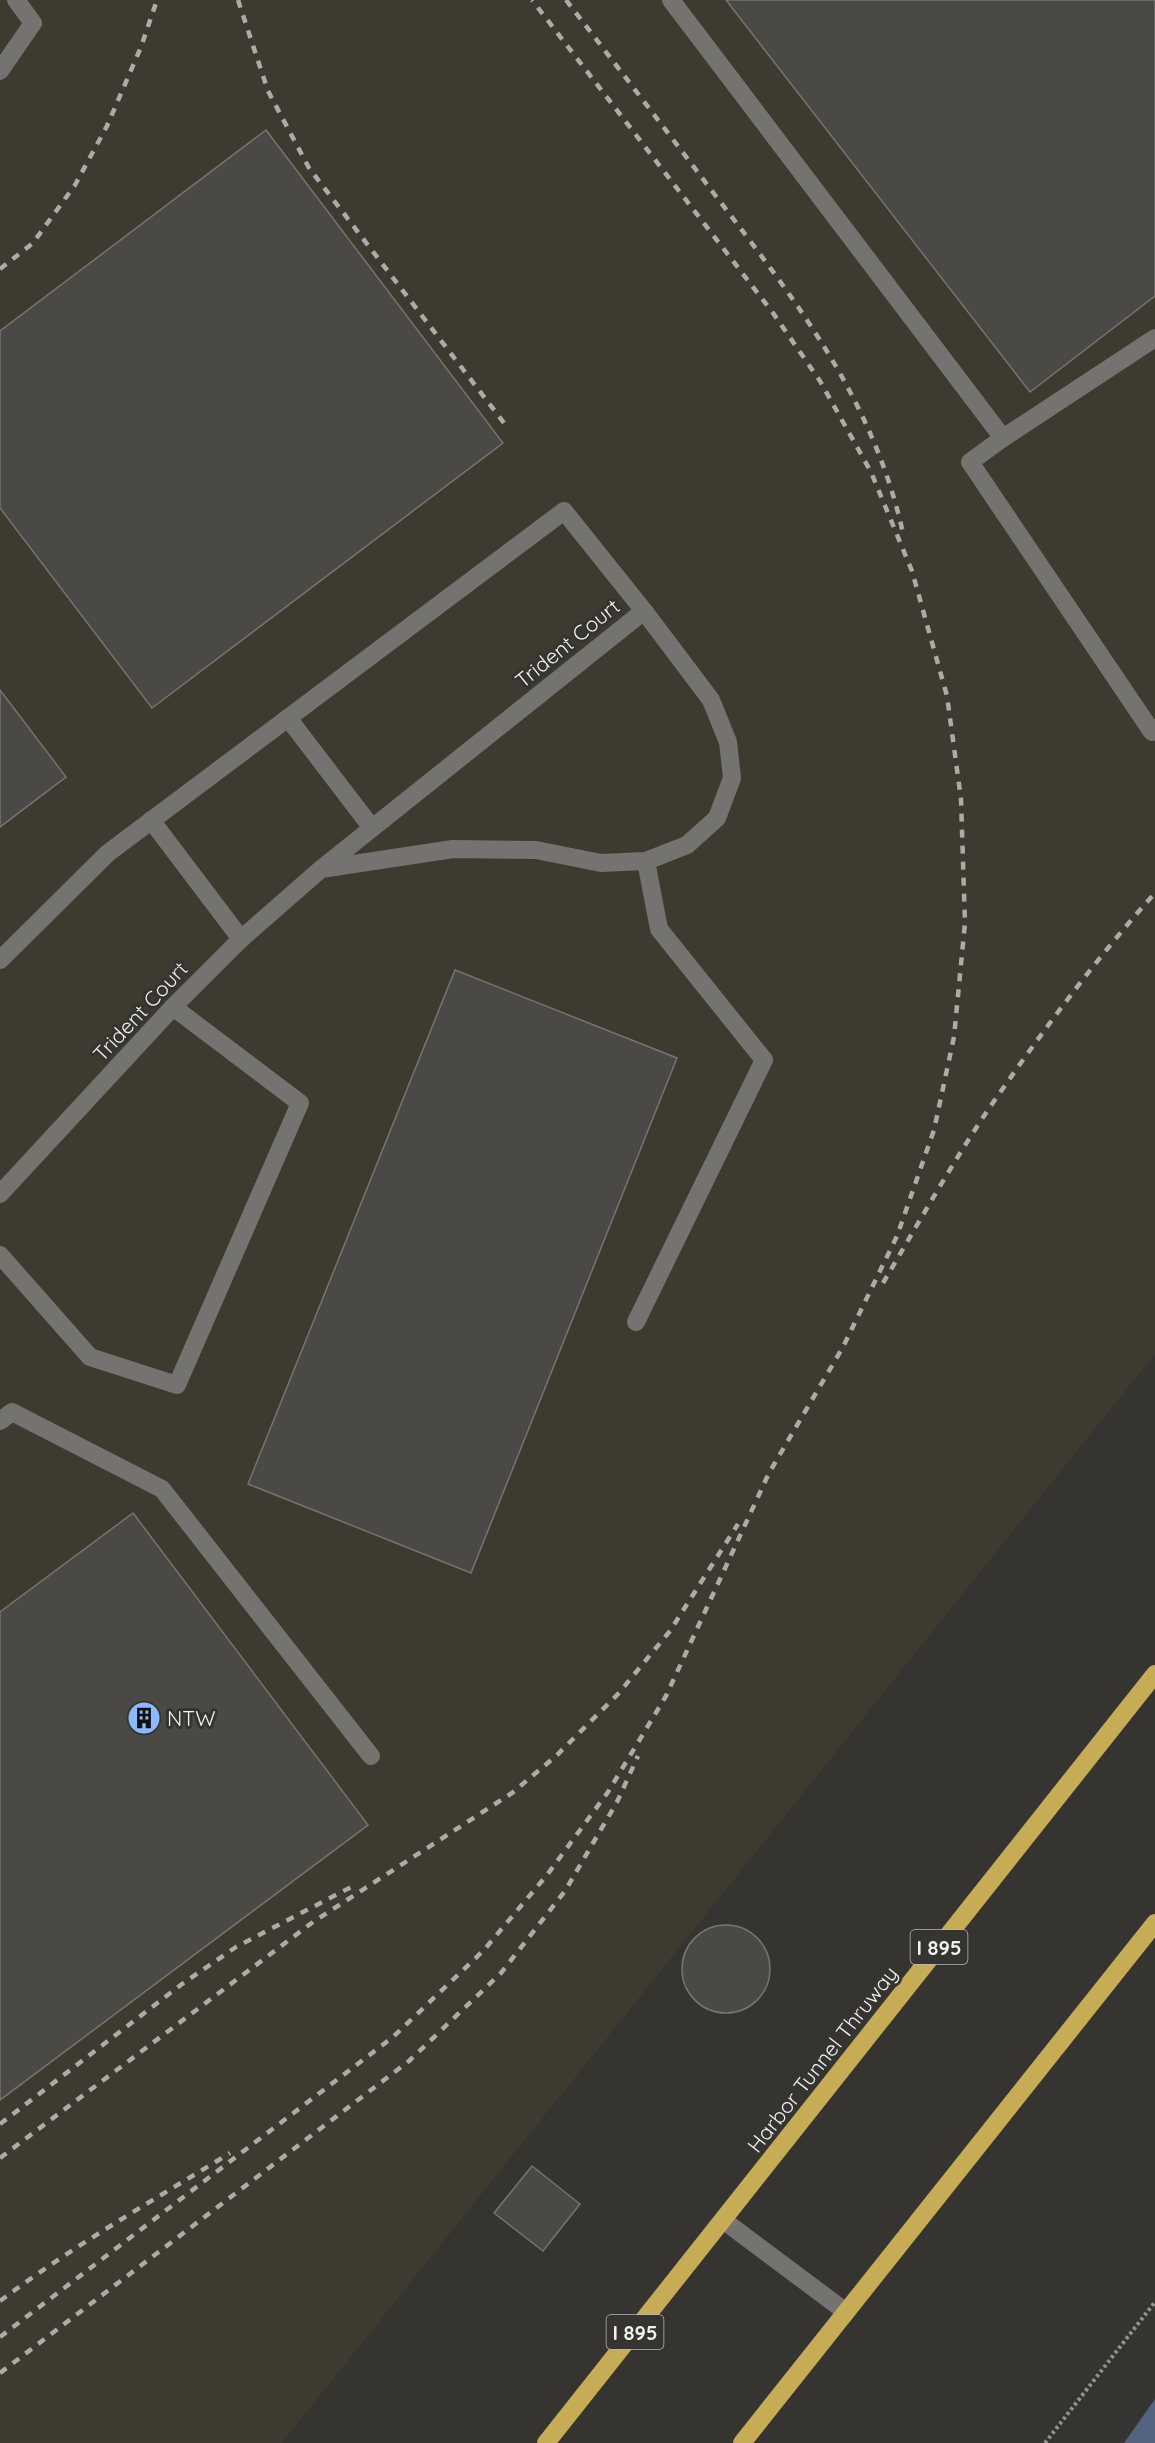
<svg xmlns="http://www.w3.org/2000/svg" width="1155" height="2443" font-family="Quicksand,sans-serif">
<rect width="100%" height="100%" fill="#363431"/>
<!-- built -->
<polygon fill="#3e3a30" points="0,0 1155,0 1155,1354 282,2443 0,2443"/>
<!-- water -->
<polygon fill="#546380" points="1155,2399 1155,2443 1124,2443"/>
<!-- building -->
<g fill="#4b4945" stroke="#767470" stroke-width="1.5">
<polygon points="726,0 1155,0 1155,296 1030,392"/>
<polygon points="266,130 503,443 152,708 0,508 0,331"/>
<polygon points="0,690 66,777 0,827"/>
<polygon points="455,970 677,1058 471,1573 248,1484"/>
<polygon points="133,1513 368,1825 0,2100 0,1612"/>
<circle cx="726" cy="1969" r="44"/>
<polygon points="532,2166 580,2204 543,2251 494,2213"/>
</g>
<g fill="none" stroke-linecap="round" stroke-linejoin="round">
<!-- path -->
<polyline stroke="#93928f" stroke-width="4" stroke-dasharray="3 3" stroke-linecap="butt" points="1045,2443 1155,2302"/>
<!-- minor -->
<g stroke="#75736f" stroke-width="18">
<polyline points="671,0 1003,438"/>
<polyline points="0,71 33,23 16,0"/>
<polyline points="1155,338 1003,438 970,462 1152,732 1155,728"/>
<polyline points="288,718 372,828"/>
<polyline points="151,820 241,939"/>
<polyline points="0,960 108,853 564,511 644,611"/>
<polyline points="0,1194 173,1007 241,939 321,869 644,611 711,700 728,742 732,778 717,818 687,845 646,861 601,863 536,850 453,849 321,869"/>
<polyline points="0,1255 90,1357 177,1385 300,1103 173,1007"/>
<polyline points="636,1322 764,1060 659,929 646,861"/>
<polyline points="0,1421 12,1412 162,1489 371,1756"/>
<polyline points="723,2220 846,2312"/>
</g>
<!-- highway -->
<g stroke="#c6ac54" stroke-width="18">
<polyline points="546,2443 1155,1674"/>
<polyline points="742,2443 1155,1923"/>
</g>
<!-- rail -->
<g stroke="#adaba9" stroke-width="4.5" stroke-dasharray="8 8" stroke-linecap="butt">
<polyline points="238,0 268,91 309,168 504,423"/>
<path d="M566,0C616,65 666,130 715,195C797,302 873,399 903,533"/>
<polyline points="0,269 33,243 75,185 107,126 141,47 157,0"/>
<path d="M883,1283C918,1224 952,1163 990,1107C1041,1033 1095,960 1155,893"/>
<polyline points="0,2124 182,1984 236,1947 355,1885"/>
<polyline points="0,2158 313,1922 512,1793 556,1756 618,1694 670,1631 738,1524"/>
<path d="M0,2301C73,2246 152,2201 230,2153"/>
<polyline points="0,2337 393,2037 484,1950 547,1875 608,1792 666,1696 769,1473 843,1347 897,1236 934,1130 954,1037 965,923 961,799 947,696 912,571 871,472 820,381 773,313 532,0"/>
<polyline points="0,2373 409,2061 501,1973 565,1891 617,1802 638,1756"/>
</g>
</g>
<!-- icons -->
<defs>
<g id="building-disc" transform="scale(1.725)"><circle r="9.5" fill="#8abafc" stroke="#363431"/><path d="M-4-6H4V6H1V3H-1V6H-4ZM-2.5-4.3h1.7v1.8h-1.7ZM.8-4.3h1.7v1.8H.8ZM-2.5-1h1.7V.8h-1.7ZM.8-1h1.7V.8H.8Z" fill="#111"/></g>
</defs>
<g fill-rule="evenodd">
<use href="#building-disc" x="144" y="1718"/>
</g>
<g text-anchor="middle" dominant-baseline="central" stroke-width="6" stroke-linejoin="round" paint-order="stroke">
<!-- shield labels -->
<g fill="#363431" stroke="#bab8b6" stroke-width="1.5">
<rect x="910.5" y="1930" width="57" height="34" rx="4.5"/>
<rect x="606.5" y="2315" width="57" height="34" rx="4.5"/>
</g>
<g font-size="20" font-weight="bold" fill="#f2f1ef">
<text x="939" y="1947">I 895</text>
<text x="635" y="2332">I 895</text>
</g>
<!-- street labels -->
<g font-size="21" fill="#f2f1ef" stroke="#363431">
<text transform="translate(567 643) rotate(-39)">Trident Court</text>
<text transform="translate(140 1011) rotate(-47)">Trident Court</text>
<text transform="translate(822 2059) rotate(-52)">Harbor Tunnel Thruway</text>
</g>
<!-- poi labels -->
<g font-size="21" fill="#f2f1ef" stroke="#363431" text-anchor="start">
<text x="167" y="1718">NTW</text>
</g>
</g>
</svg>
